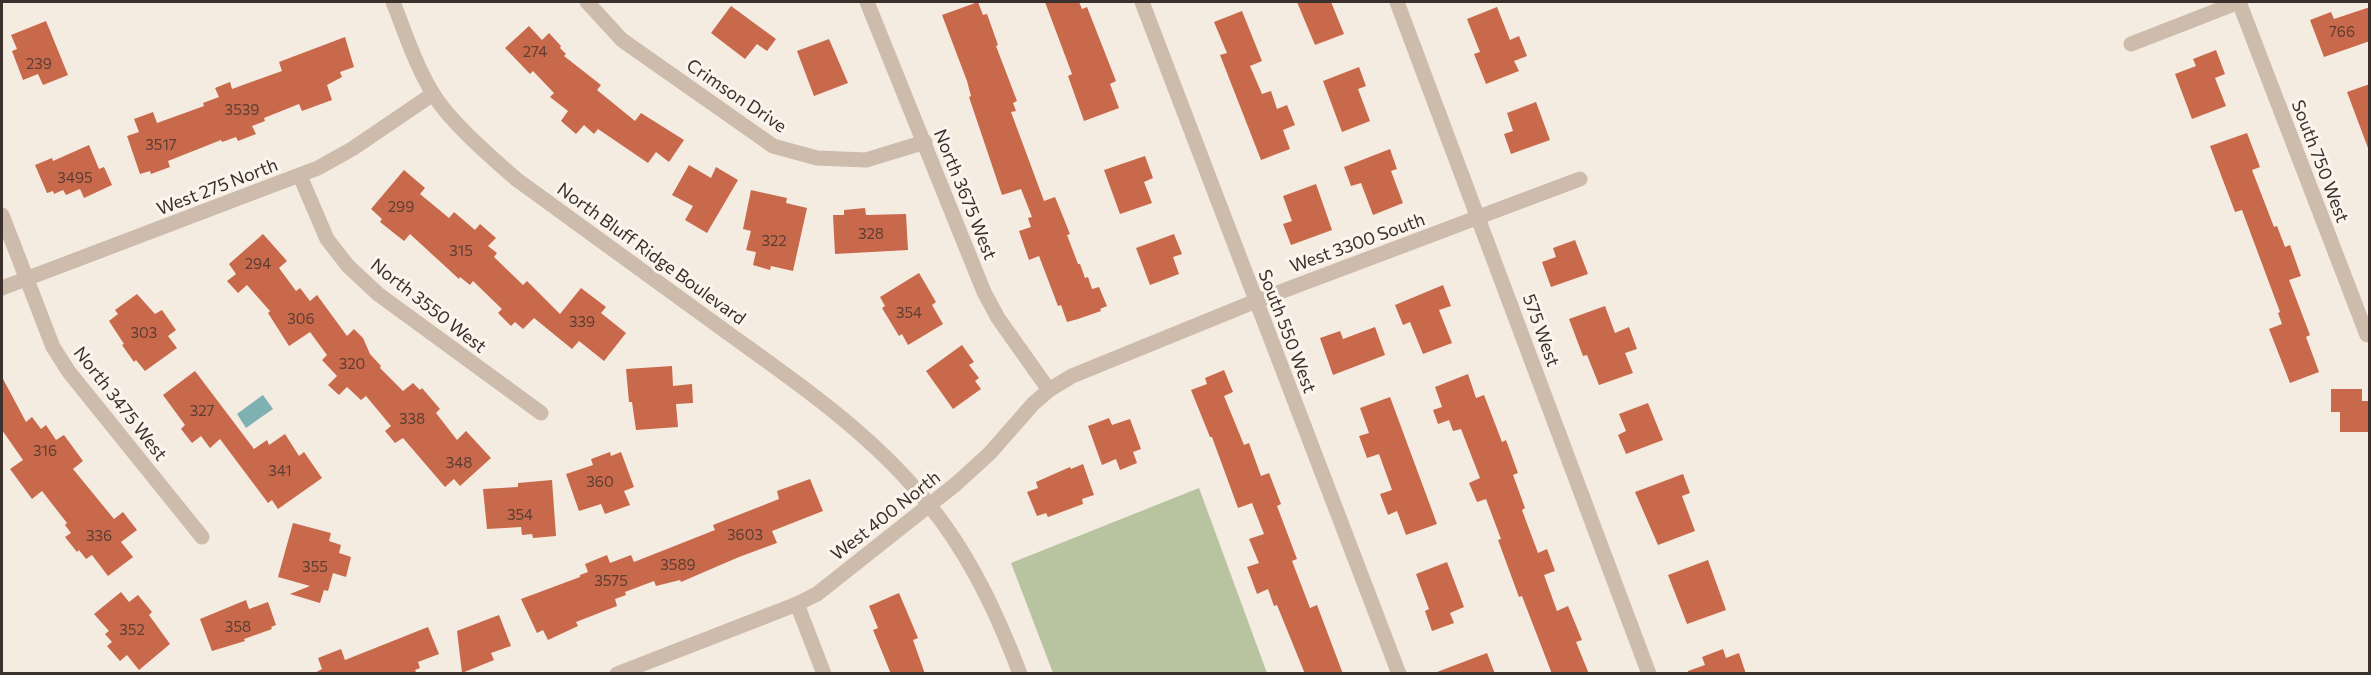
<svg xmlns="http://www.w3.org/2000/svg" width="2371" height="675" font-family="Commissioner,sans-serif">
<rect width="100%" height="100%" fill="#f4ebe1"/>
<!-- green -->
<polygon fill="#b8c4a0" points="1199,488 1267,673 1053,673 1011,563"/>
<!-- water -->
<polygon fill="#7fb0b2" points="263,395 273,409 246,428 237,414"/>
<!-- building -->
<g fill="#c8694b">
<polygon points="978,2 983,15 987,14 998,45 996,46 1017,101 1013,103 1016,111 1011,112 1044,201 1055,197 1070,234 1067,235 1078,264 1080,264 1085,278 1088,277 1092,289 1099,287 1107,306 1100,309 1101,311 1078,319 1067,322 1061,305 1058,306 1039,256 1029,260 1019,231 1031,227 1028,218 1032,217 1021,189 1002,195 969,97 971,96 967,81 942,15"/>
<polygon points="1045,2 1079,2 1082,9 1087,7 1116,81 1110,84 1119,108 1084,121 1068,76 1072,74"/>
<polygon points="1297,2 1331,2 1344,34 1315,45"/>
<polygon points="731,6 776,39 767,51 757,44 745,59 711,33"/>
<polygon points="1497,7 1510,40 1519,36 1527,56 1514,61 1519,71 1486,84 1474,54 1480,52 1467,19"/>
<polygon points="2370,7 2370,41 2324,57 2310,20 2331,12 2334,19"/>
<polygon points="1242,11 1262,61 1250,66 1262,94 1271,91 1277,109 1287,105 1295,125 1283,130 1290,149 1261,160 1220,55 1227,53 1214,22"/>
<polygon points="46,21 68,75 43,85 38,74 23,80 12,51 17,49 11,35"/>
<polygon points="529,26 542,40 549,33 561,46 560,48 566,54 564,56 601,85 597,90 635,121 641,113 684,140 669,162 656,152 648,163 598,129 594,134 584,125 576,134 561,121 568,111 550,97 554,93 533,71 530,74 505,48"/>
<polygon points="345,37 354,67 340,72 342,77 327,85 332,100 302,111 299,104 264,118 265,121 252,126 256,134 238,141 236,137 222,142 221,140 168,161 170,167 151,174 150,171 140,174 127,136 139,132 134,119 153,112 157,123 204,106 203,103 219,97 215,88 230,82 232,89 282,71 279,62"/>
<polygon points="829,39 848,83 814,96 797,51"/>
<polygon points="2216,50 2225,74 2215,78 2226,106 2192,119 2175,74 2196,66 2193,59"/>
<polygon points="1359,67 1366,86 1358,89 1370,121 1342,132 1323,81"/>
<polygon points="2370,84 2370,147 2368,148 2347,92"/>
<polygon points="1536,102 1550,140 1511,154 1504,134 1513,131 1507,113"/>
<polygon points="2247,133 2260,167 2252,170 2274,227 2277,226 2285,247 2290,245 2301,276 2289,280 2310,335 2306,337 2319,372 2290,383 2269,329 2282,324 2278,313 2280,312 2242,210 2235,212 2210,146"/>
<polygon points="89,145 99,169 104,167 112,185 84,198 80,189 66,195 63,190 54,194 53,191 47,193 35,165 52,158 53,161"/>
<polygon points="1390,149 1397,169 1391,171 1403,203 1373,215 1361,183 1351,186 1344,167"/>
<polygon points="1145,156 1153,178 1144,182 1152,203 1120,214 1104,170"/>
<polygon points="689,165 711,178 716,167 738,180 707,233 685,220 693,206 672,195"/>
<polygon points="404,170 425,188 420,194 449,218 454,212 475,230 480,224 496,238 488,246 497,253 494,257 523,285 527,281 560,314 581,288 606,307 601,313 626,333 604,361 579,341 572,349 534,318 523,329 515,322 511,326 498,313 502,309 473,281 470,285 460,277 459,279 410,234 404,241 380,222 382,219 371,209"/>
<polygon points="1316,184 1332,230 1291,245 1283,224 1292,221 1283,196"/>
<polygon points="751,190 787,198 786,203 807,208 793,271 771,266 770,270 753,265 756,252 746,250 751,231 743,229"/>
<polygon points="865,208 866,215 906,214 908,250 835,254 833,215 844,215 844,210"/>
<polygon points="263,234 287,261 279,268 296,291 300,288 310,301 317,295 347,336 354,329 363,338 370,354 381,366 380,368 403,391 413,383 420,390 422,388 440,409 436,413 457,440 466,431 491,458 460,486 454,479 445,487 403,438 395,443 385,431 391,426 366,396 361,400 347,387 339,395 328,385 337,376 322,360 327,355 310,332 289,346 268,313 270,311 247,285 238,293 227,281 236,274 229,264"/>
<polygon points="1174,234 1182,254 1173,257 1179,274 1150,285 1136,248"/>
<polygon points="1575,240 1588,274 1551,287 1542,262 1556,257 1553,248"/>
<polygon points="919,273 936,302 932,305 943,324 908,345 902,334 899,336 882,308 885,306 880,297"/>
<polygon points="1443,285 1451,306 1439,310 1452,343 1423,354 1410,322 1403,325 1395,305"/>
<polygon points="137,294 155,314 162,310 176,330 168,336 177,348 145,371 136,360 134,362 122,345 124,344 109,321 118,314 115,310"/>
<polygon points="1605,306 1615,333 1629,327 1637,349 1625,353 1633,373 1599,385 1587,355 1583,356 1569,319"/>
<polygon points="1375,327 1385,355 1333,375 1320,338 1340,331 1343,339"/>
<polygon points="962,345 974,362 969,365 979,378 975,381 981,389 953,409 926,371"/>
<polygon points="672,366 673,386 692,384 693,403 676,404 678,427 636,430 632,402 629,402 626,369"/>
<polygon points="1224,370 1233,392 1224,396 1244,445 1249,443 1261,476 1269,473 1281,504 1277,506 1297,559 1292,561 1310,608 1317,605 1343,674 1305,674 1277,605 1274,606 1268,589 1257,594 1247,567 1259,563 1249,539 1264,534 1252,503 1238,508 1212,437 1210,437 1191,390 1207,384 1205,378"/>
<polygon points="195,371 254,449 267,440 269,445 285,434 299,456 304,452 322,478 278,509 272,500 268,503 220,439 210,448 201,436 192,443 181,429 185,425 163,395"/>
<polygon points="1468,374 1476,398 1484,395 1502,442 1506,440 1518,473 1513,475 1525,508 1522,510 1538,553 1547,549 1555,571 1544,575 1557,611 1568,606 1582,640 1576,642 1589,674 1552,674 1522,596 1519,597 1498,540 1501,539 1486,499 1477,502 1469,483 1480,478 1461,429 1453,431 1449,420 1438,424 1433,410 1442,407 1435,387"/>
<polygon points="2,377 26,422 32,417 41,429 46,425 56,440 64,435 83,461 73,469 114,519 123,512 137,530 121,542 133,557 108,576 92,555 86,559 79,550 77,552 65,537 71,533 65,525 67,523 42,491 32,499 10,469 23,460 2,430"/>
<polygon points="2331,389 2362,389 2362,401 2370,401 2370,432 2340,432 2340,412 2331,412"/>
<polygon points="1390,397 1437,524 1406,535 1397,511 1388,515 1380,494 1392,490 1379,454 1367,458 1359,436 1369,433 1360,408"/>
<polygon points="1648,403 1663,440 1626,454 1618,435 1626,431 1619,414"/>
<polygon points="1109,418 1112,425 1130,419 1141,449 1133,452 1137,463 1120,470 1116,459 1102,465 1088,426"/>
<polygon points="610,452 611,456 621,452 634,487 624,491 630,505 605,514 601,504 579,511 566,474 593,465 591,459"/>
<polygon points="1083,464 1094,495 1082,499 1083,504 1048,517 1046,513 1037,516 1027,492 1038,488 1036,482 1070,467 1071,469"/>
<polygon points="1683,474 1690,493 1682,496 1695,531 1658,545 1635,492"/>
<polygon points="810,479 823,511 772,531 777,543 739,557 681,582 680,580 656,586 654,581 625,592 626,595 615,599 617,606 576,622 578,626 548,640 543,630 537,633 521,599 580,577 580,575 588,572 585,564 607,555 610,563 631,555 634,562 715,530 713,525 779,499 777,491"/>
<polygon points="552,480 556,536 533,538 532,534 522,535 521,527 487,529 483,489 518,487 518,483"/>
<polygon points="293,523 331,533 329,541 341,545 339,553 351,557 346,577 333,573 328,591 324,590 320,603 290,594 310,586 278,577"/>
<polygon points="1708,560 1726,610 1687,624 1668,575"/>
<polygon points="1447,562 1464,607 1450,613 1454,623 1432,631 1425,611 1429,609 1416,574"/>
<polygon points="121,592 129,602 138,595 152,612 149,615 170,644 139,670 127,655 120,661 107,646 112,642 105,634 109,631 94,614"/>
<polygon points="899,593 918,638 913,640 925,674 891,674 873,630 878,628 869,606"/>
<polygon points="246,600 249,609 268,602 276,625 271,627 272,629 244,639 245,641 212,651 200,619"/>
<polygon points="499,615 511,646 491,653 494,660 462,673 457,631"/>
<polygon points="428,627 439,654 418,662 420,668 415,670 417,674 313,674 322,669 318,658 341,649 345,660"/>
<polygon points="1723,649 1726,658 1739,653 1746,674 1688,674 1688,671 1705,665 1702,657"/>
<polygon points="1487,653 1495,674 1438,674 1437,672"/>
</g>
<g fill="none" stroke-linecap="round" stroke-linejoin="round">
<!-- minor -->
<g stroke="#cdbbac" stroke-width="15">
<path d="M393,2C405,32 415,64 432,92C448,120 491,157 516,179C588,231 660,283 732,336C796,382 861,427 913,486C963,541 994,605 1020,674"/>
<polyline points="587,2 622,40 773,146 817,158 866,160 925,142"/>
<polyline points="867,2 984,292 998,318 1049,390"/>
<polyline points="1142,2 1399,674"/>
<polyline points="1397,2 1649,674"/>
<polyline points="2239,2 2367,335"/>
<polyline points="2131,44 2239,2"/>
<polyline points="300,176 327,239 348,266 378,294 541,413"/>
<polyline points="2,215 53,347 69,372 202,537"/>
<polyline points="2,288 318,168 352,149 433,94"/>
<polyline points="797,604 824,674"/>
<polyline points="617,674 797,604 817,594 956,484 990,453 1033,404 1049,390 1072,376 1256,301 1580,179"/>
</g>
</g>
<g text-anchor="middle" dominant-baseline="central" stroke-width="6" stroke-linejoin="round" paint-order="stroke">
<!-- number labels -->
<g font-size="15" fill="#5e3e33">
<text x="2342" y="31">766</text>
<text x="535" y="51">274</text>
<text x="39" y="63">239</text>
<text x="242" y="109">3539</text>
<text x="161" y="144">3517</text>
<text x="75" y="177">3495</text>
<text x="401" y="206">299</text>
<text x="871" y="233">328</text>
<text x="774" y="240">322</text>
<text x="461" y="250">315</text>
<text x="258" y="263">294</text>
<text x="909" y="312">354</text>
<text x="301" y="318">306</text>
<text x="582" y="321">339</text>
<text x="144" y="332">303</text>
<text x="352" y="363">320</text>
<text x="202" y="410">327</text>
<text x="412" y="418">338</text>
<text x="45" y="450">316</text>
<text x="459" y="462">348</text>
<text x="280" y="470">341</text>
<text x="600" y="481">360</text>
<text x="520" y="514">354</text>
<text x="745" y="534">3603</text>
<text x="99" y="535">336</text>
<text x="678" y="564">3589</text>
<text x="315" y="566">355</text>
<text x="611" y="580">3575</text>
<text x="238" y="626">358</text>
<text x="132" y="629">352</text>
</g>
<!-- street labels -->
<g font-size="18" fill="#3b302b" stroke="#fbf5ee">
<text transform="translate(737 95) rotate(34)">Crimson Drive</text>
<text transform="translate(2321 161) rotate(69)">South 750 West</text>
<text transform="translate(217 186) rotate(-21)">West 275 North</text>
<text transform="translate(966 194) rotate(68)">North 3675 West</text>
<text transform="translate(1357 242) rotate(-20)">West 3300 South</text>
<text transform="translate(652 253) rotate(36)">North Bluff Ridge Boulevard</text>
<text transform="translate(429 305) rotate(38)">North 3550 West</text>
<text transform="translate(1542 330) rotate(70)">575 West</text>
<text transform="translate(1288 331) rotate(69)">South 550 West</text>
<text transform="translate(121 403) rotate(52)">North 3475 West</text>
<text transform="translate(885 515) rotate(-38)">West 400 North</text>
</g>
</g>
<!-- border -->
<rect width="2371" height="675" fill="none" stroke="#3b302b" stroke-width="6"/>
</svg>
